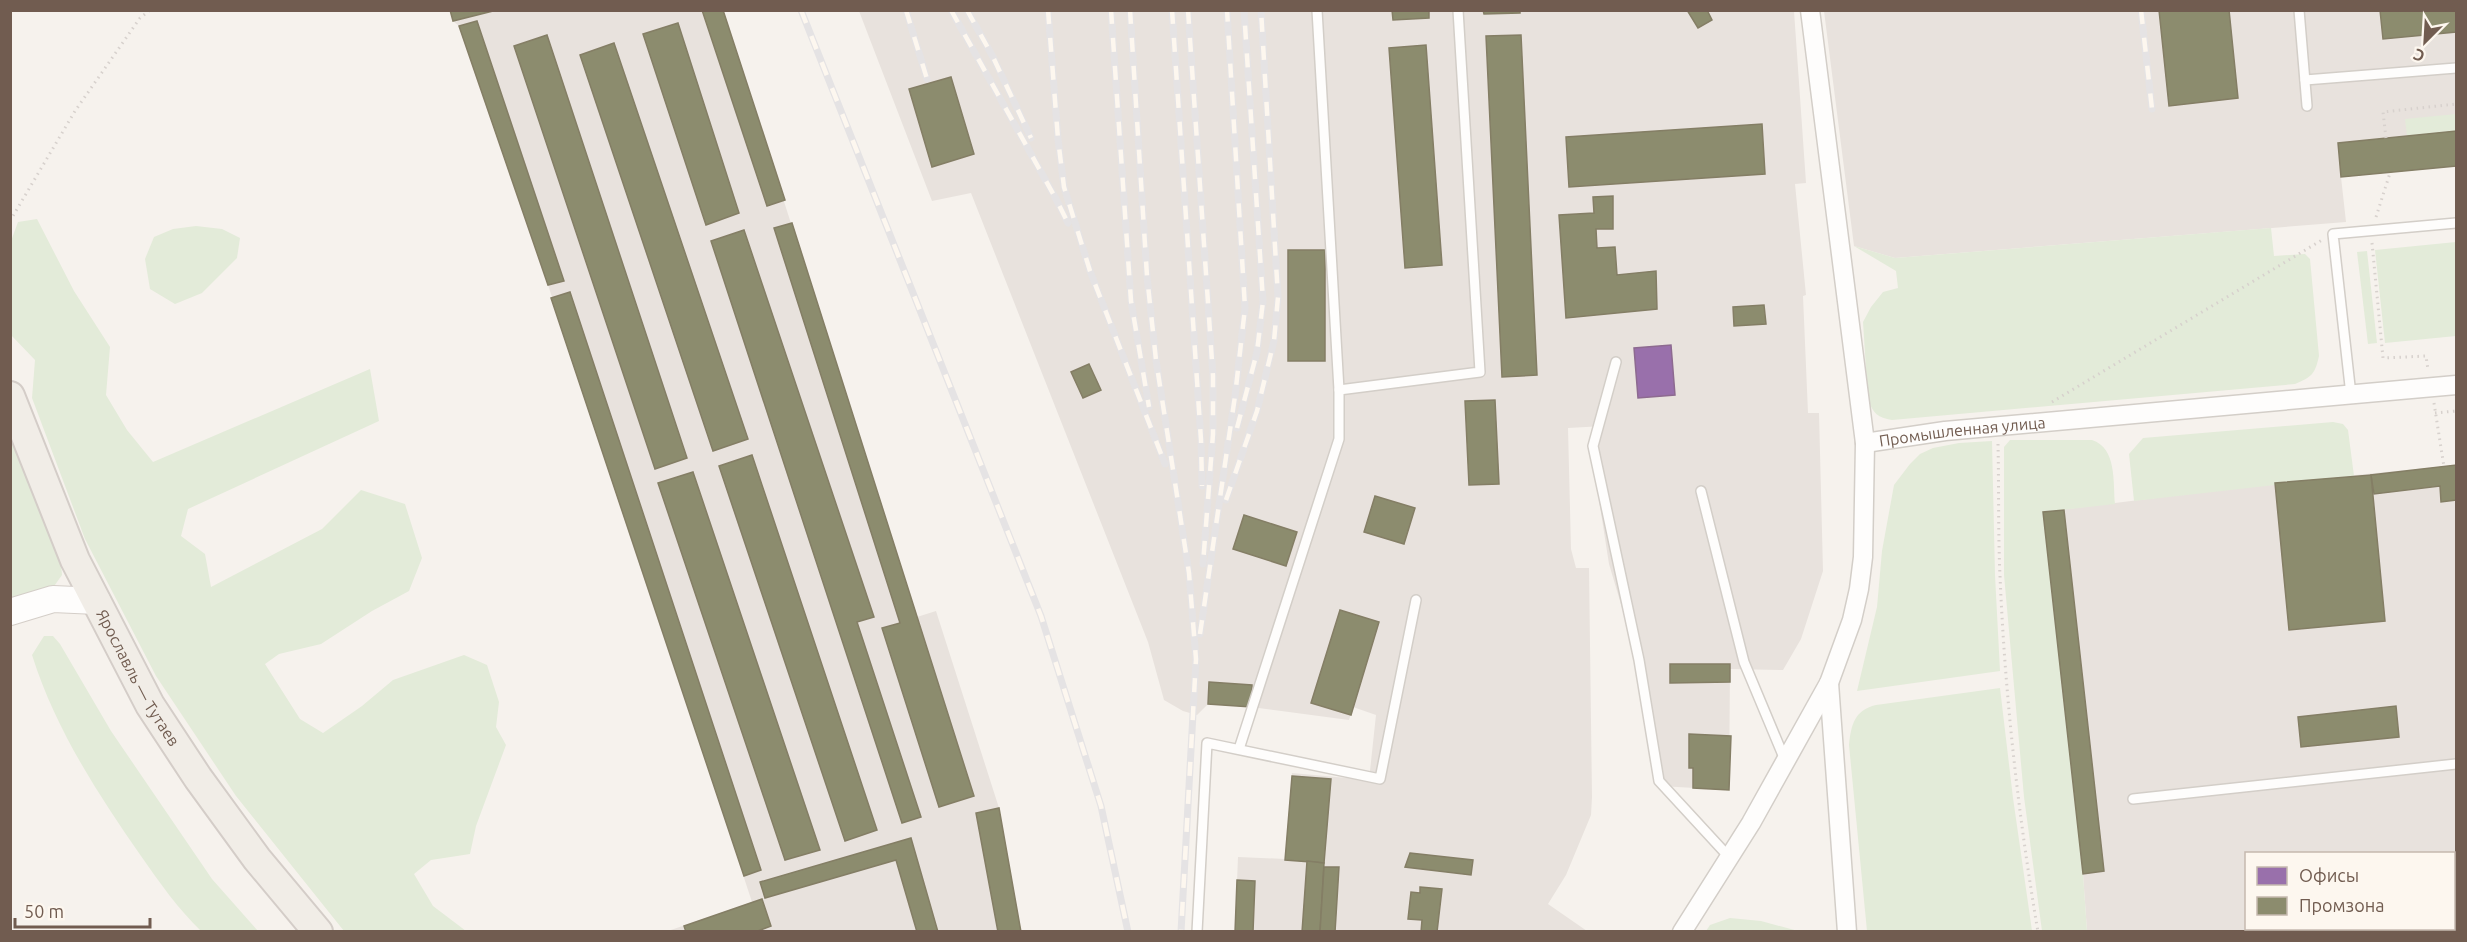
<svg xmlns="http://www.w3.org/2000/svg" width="2467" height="942" font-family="Ubuntu,sans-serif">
<rect width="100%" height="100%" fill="#f6f2ed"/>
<!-- industrial -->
<g fill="#e8e2dd" fill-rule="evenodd">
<polygon points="450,11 723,11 917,617 936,611 999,808 1021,931 668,931 752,902 548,285 459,26 453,21"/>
<polygon points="859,11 1794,11 1806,183 1795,184 1806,295 1803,296 1808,413 1819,413 1823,571 1801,639 1783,670 1730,669 1729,790 1660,786 1639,665 1609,564 1599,500 1597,439 1604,426 1568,428 1571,549 1576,568 1589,568 1592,797 1591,815 1566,875 1548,904 1587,931 1235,931 1238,857 1285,859 1292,773 1369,780 1376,715 1353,707 1349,720 1251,707 1208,704 1197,715 1183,711 1164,700 1148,642 971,193 932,201"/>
<polygon points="1824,11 2456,11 2456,166 2341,177 2346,222 1895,258 1854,246"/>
<path d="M2456,465V931H2087L2083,874L2043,512L2275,483ZM2246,854H2454V928H2246Z"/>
</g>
<!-- green -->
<g fill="#e3ebd9">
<polygon points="2456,114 2456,131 2407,136 2405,119"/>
<polygon points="37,219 74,291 110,347 106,395 127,430 153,462 370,369 379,421 188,509 181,536 205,554 211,587 322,529 361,490 405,504 422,558 409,591 372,611 321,644 279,654 265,664 300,719 323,733 362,706 393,680 464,655 487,665 499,702 496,727 506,745 476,826 470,854 431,860 414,874 433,906 466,931 344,931 236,796 156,676 85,539 32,398 35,360 11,335 11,241 18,222"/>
<polygon points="196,226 222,229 240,238 237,258 202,293 175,304 150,289 145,259 154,237 173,229"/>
<path d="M2271,228L2274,256L2305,254L2310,259L2319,356C2315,374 2312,377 2295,384L1892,420C1878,418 1873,413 1868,400L1863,322L1871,307L1883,292L1898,288L1896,271L1854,246L1895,258Z"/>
<polygon points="2456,242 2456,336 2385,343 2375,250"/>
<polygon points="2367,251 2377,343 2368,344 2357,252"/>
<polygon points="2333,422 2343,424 2348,430 2354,476 2134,501 2129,454 2143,438"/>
<polygon points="10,426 61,564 62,575 52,589 10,603"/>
<path d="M2010,440H2092C2117,448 2113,482 2115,504L2044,512L2083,874L2087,931H2042L2024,797L2004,575V447Z"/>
<polygon points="1992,441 1995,575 2000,671 1857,691 1877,607 1882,551 1894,485 1910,464 1920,454 1933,448 1959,443"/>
<path d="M44,636H53L60,644L111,731L212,879L258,931H201C179,910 159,882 141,856C97,793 55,728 32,655Z"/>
<path d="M2000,688L2013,798L2032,931H1867L1849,745C1851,726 1854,710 1876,705Z"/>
<polygon points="1730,918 1761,921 1798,931 1706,931 1710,925"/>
</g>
<!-- offices -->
<polygon fill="#9970ab" stroke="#8d6a90" stroke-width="1.5" points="1671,345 1675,395 1638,398 1634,348"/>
<!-- industry -->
<g fill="#8c8c6e" stroke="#847e65" stroke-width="1.5">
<polygon points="450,10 497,10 453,21"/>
<polygon points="702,10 723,10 785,200 767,206"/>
<polygon points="1392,10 1429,10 1429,18 1393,20"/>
<polygon points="1483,10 1520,10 1520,13 1484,14"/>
<polygon points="1687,10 1707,10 1712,20 1698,28"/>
<polygon points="2159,10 2229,10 2238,98 2169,106"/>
<polygon points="2380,10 2456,10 2456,32 2383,39"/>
<polygon points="477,21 564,281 548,285 459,26"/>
<polygon points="678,23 739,213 706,225 643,34"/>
<polygon points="547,35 687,458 655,469 514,46"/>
<polygon points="1521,35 1537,375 1502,377 1486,36"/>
<polygon points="614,43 748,439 713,451 580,55"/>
<polygon points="1426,45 1442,265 1405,268 1389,48"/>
<polygon points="951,77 974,154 932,167 909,89"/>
<polygon points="1762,124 1765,174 1569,187 1566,137"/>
<polygon points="2456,131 2456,166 2341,177 2338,143"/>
<polygon points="1613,196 1613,229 1596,229 1597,248 1615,247 1617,275 1656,271 1657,309 1566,318 1559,215 1594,213 1593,197"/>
<polygon points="792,223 974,796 939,807 882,628 900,623 774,228"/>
<polygon points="744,230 874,617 857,622 921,817 902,823 711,241"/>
<rect x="1288" y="250" width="37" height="111"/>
<polygon points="570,292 761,870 744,876 551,298"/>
<polygon points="1764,305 1766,324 1734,326 1733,307"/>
<polygon points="1089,364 1101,390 1083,398 1071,372"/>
<polygon points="1495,400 1499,484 1469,485 1465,401"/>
<polygon points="752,455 877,830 845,841 719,466"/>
<polygon points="2456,465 2456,500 2441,502 2440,486 2374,494 2371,475"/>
<polygon points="693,472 820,850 785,860 658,483"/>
<polygon points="2371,475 2385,621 2289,630 2275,483"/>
<polygon points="1375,496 1415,508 1404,544 1364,532"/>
<polygon points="2064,510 2104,871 2083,874 2043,512"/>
<polygon points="1244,515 1297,532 1286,566 1233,549"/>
<polygon points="1340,610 1379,622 1351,715 1311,703"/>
<polygon points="1670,664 1730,664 1730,682 1670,683"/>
<polygon points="1209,682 1252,685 1251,707 1208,704"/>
<polygon points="2396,706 2399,737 2301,747 2298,717"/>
<polygon points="1689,734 1731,736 1729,790 1693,788 1693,768 1689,768"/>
<polygon points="1292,776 1331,779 1324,863 1285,860"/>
<polygon points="999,808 1021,932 998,932 976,813"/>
<polygon points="911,838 938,932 917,932 896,860 765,898 760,882"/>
<polygon points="1410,853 1473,860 1471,875 1405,867"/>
<polygon points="1307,861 1324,863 1320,932 1302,932"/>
<polygon points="1324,867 1339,867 1335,932 1320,932"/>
<polygon points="1237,880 1255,881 1253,932 1235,932"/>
<polygon points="1420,887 1442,889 1437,932 1421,932 1422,920 1408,919 1411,892 1420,893"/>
<polygon points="762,899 771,926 755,932 686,932 684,926"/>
<polygon points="2456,912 2456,932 2428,932 2427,928 2454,928 2454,913"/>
<polygon points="2288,928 2372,928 2372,932 2260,932"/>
</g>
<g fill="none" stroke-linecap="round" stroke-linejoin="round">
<!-- lane casing -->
<g stroke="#d3cec8" stroke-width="12">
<g id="lane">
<polyline points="1317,10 1339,390"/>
<polyline points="2299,10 2307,106"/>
<polyline points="2305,80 2456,68"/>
<polyline points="1616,362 1593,446 1639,660 1659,781 1729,857"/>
<polyline points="2351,395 2333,234 2456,223"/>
<polyline points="1701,491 1744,662 1785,760"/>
<polyline points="1239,749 1339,439 1339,390 1480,372 1458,10"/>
<polyline points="2133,799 2456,764"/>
<polyline points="1197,932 1207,743 1380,779 1416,600"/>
</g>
</g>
<!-- street casing -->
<g stroke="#d3cec8" stroke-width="21">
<g id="street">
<path id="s1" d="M1865,443L1945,431L2456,385"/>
<polyline points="1829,683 1847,932"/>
<polyline points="1682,932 1751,823 1829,683 1852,620 1859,589 1863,557 1865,443 1810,10"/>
</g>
</g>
<!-- secondary casing -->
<g stroke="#d4cec8" stroke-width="28">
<polyline id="secondary" points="10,612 53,599 97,601"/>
</g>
<!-- primary casing -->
<g stroke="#d4cdc8" stroke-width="32">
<g id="primary">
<path id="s2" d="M10,396L75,560L150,705L198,778L257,859L318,932"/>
</g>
</g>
<!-- path -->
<g stroke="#d7d1cd" stroke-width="3" stroke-dasharray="1.5 4.5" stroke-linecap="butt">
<polyline points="2386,138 2383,112 2456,104"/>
<polyline points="2376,217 2390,173"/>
<polyline points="10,221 75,111 140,18 150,10"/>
<polyline points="2372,243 2383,358 2426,356 2428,370"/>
<polyline points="2052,402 2322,240"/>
<polyline points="2434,403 2444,467"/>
<polyline points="2435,413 2456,411"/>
<path d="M1998,444C1999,488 1998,532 2000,576C2005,695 2018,814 2038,932"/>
</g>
<!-- lane -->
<use href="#lane" stroke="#fefdfc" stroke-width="9"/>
<!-- street -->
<use href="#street" stroke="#fefdfc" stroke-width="18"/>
<!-- secondary -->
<use href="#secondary" stroke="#fefdfc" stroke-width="26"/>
<!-- primary -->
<use href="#primary" stroke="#f1ede7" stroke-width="28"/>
<!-- rail casing -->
<g stroke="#e5e3e4" stroke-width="7">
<g id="rail">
<polyline points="801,10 1041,616 1101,806 1128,932"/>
<polyline points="906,10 927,79"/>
<polyline points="951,10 1056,199 1068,223"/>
<polyline points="967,10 993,57 1031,138"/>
<polyline points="1048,10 1058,139 1064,187 1090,271 1165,464"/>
<polyline points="1111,10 1131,301 1149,407"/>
<polyline points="1130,10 1147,276 1156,360 1189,573 1196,659 1181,932"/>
<polyline points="1172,10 1201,440 1202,486"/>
<polyline points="1188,10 1213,376 1213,434 1203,564"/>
<polyline points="2141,10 2152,109"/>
<polyline points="1237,428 1257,352 1263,301 1244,10"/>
<polyline points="1226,500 1257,411 1274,341 1278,297 1261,10"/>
<polyline points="1200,634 1235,396 1245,308 1227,10"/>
</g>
</g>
<!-- rail -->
<use href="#rail" stroke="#fdf7ef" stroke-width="4.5" stroke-dasharray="14" stroke-linecap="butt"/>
</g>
<g text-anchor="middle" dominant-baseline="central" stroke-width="6" stroke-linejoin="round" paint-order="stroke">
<!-- street labels -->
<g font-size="16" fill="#715c50" stroke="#fdf7ef">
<text stroke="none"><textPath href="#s1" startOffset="98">Промышленная улица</textPath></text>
<text stroke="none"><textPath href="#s2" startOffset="310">Ярославль — Тутаев</textPath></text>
</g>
</g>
<!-- border -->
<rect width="2467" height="942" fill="none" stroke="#715c50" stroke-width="24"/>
<!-- legend -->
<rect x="2245" y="852" width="210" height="78" fill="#fdf7ef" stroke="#c5b9af" stroke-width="1.5"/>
<rect x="2257" y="867" width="30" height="18" fill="#9970ab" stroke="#c5b9af" stroke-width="1.5"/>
<text x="2299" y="882" font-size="18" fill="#715c50">Офисы</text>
<rect x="2257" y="897" width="30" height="18" fill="#8c8c6e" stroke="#c5b9af" stroke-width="1.5"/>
<text x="2299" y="912" font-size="18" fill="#715c50">Промзона</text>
<!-- north arrow -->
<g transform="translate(2425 42) rotate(204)" stroke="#fdf7ef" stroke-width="4.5" paint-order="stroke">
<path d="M0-4.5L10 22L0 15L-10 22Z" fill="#715c50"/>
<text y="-9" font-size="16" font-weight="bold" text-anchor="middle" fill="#715c50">С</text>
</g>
<!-- scale -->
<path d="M15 918v9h135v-9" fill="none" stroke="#715c50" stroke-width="3"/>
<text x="24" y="918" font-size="18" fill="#715c50" stroke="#fdf7ef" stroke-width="4.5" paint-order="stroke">50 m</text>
</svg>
